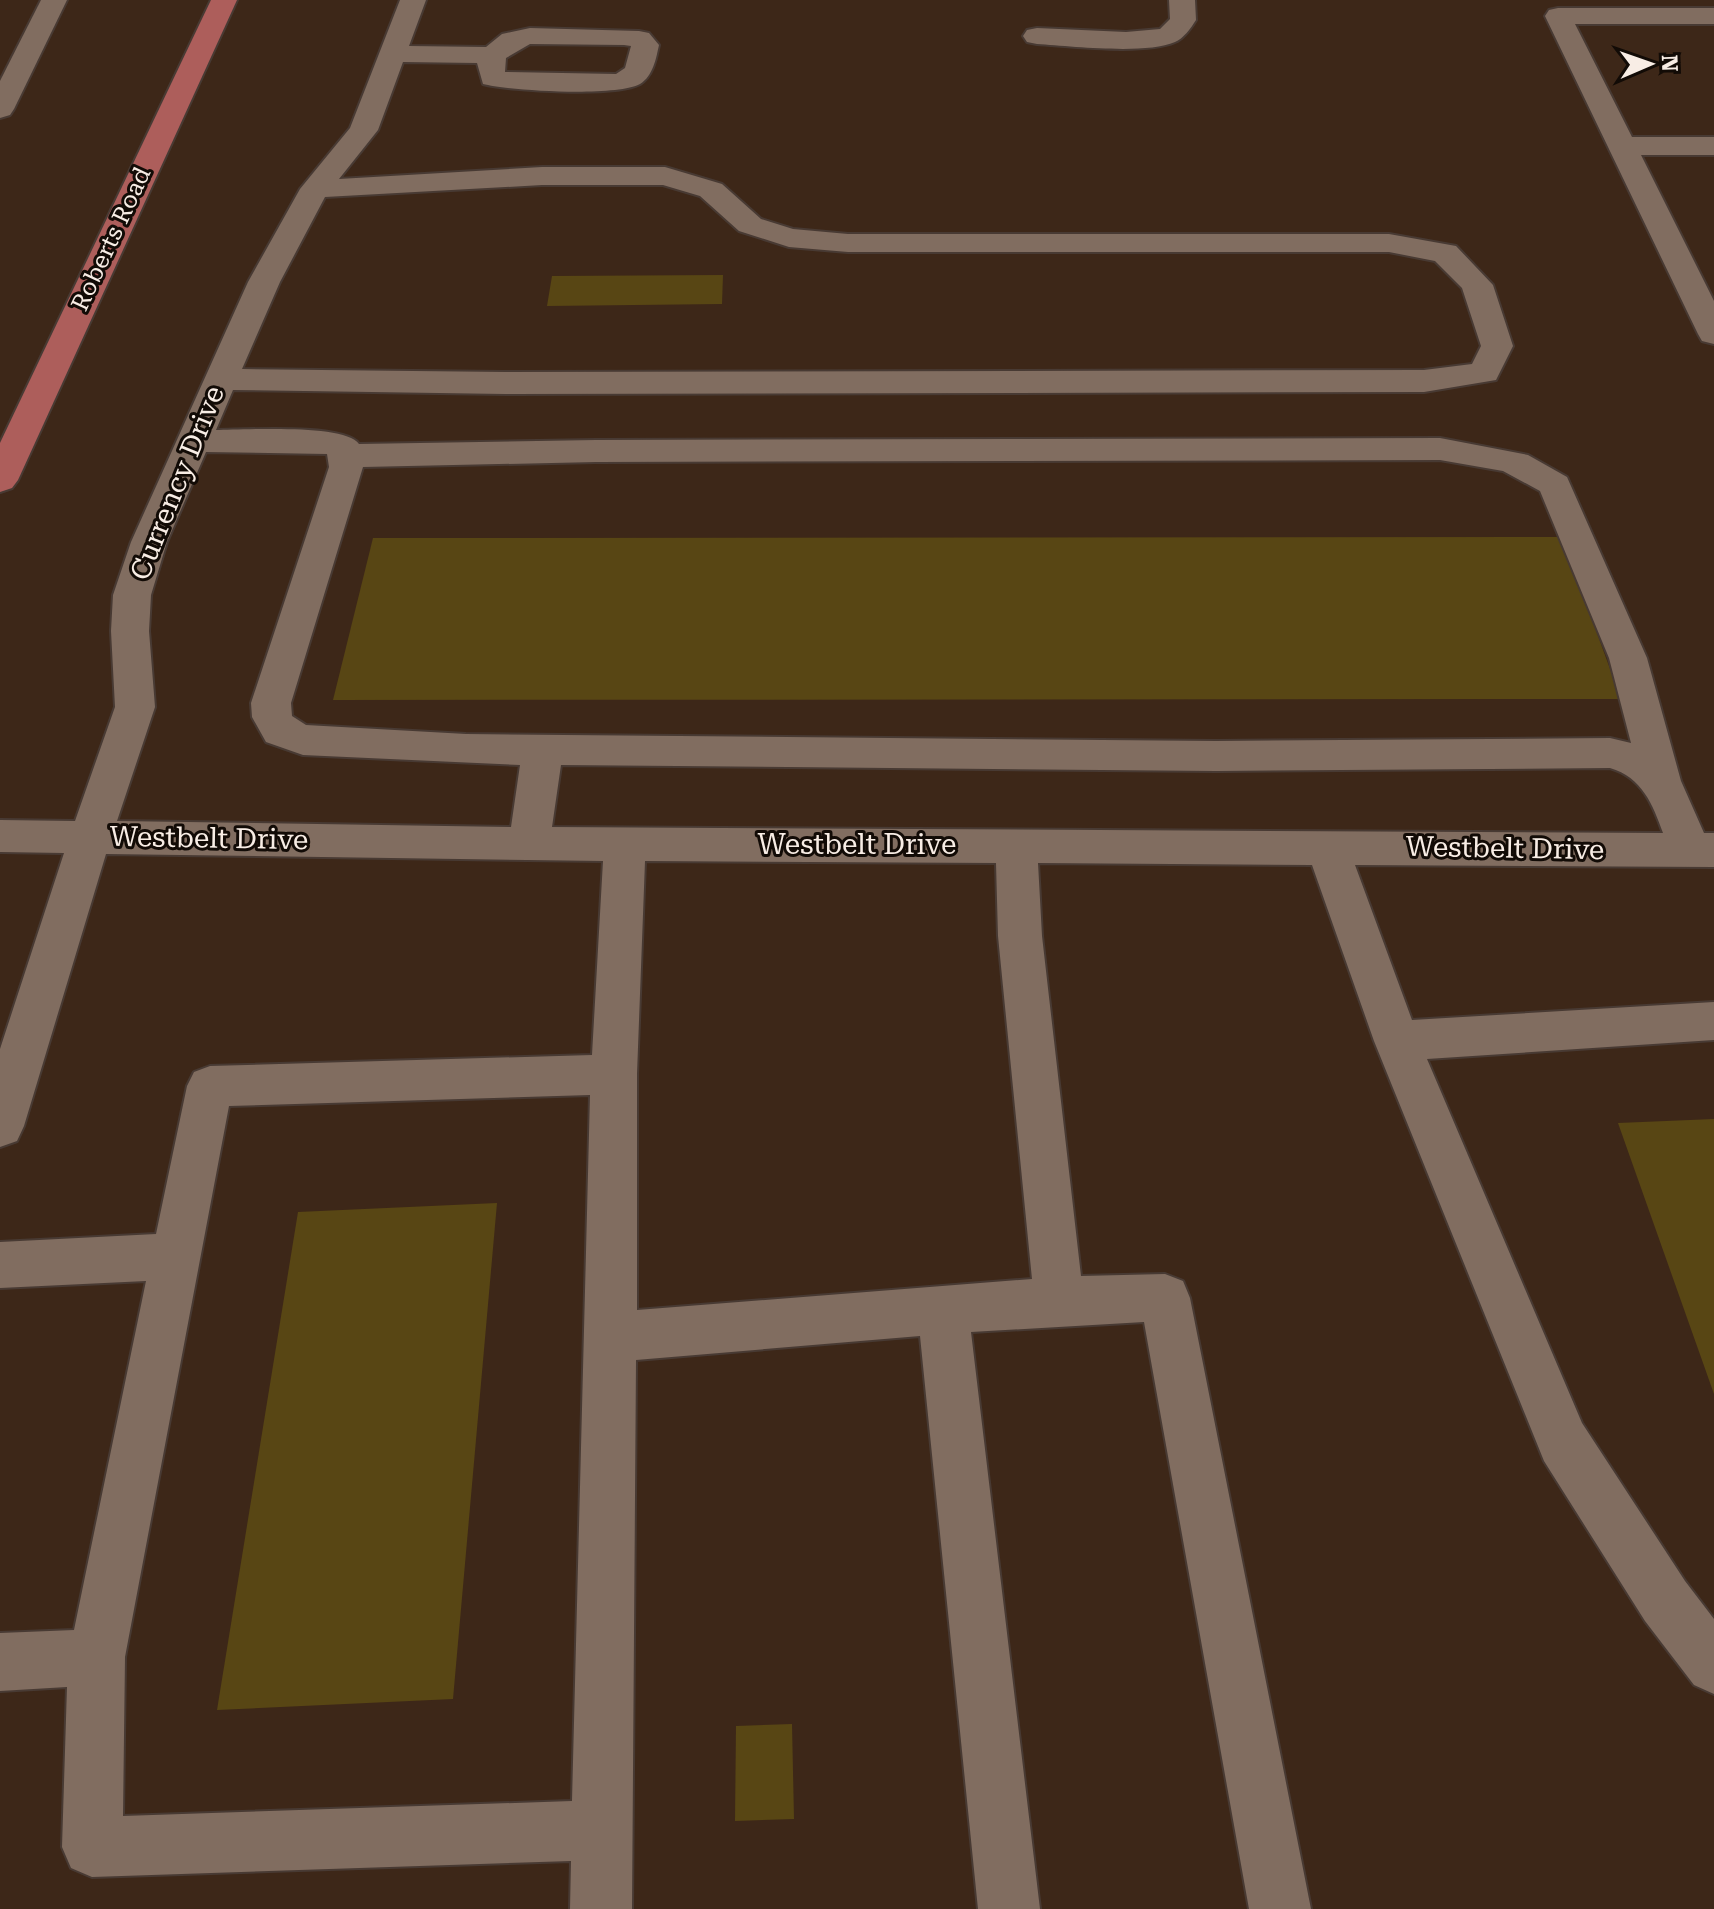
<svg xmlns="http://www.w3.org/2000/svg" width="1714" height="1909" font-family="'Roboto Serif',serif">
<rect width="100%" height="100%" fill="#2f1f14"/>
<!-- built -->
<rect fill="#3d2718" x="0" y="0" width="1714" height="1909"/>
<!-- building -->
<g fill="#584614">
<polygon points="723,275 722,304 547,306 552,276"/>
<polygon points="1562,537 1621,699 333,700 373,538"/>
<polygon points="1714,1119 1714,1394 1618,1123"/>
<polygon points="497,1203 453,1699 217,1710 298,1212"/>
<polygon points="792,1724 794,1819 735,1821 736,1726"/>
</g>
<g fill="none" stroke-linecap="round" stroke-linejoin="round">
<!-- minor casing -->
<g stroke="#483a33" stroke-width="4">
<g id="minor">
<polygon points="41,0 67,0 14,109 10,115 0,118 0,81"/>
<path d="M400,0H426L409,46L486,47L502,34L530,28L639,31L649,33L659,45C656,59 653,76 640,84C616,97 511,91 483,84L477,63L403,62L378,130L339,179L542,167H665L722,184L761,219L793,229L848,234H1389L1456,246L1493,285L1513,346L1496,380L1424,392L505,394L233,390L216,430C243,430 345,423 359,444L596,440L1440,438L1528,455L1567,477L1647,658L1681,781L1704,833H1714V867L1355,865L1412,1020L1714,1002V1040L1427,1059L1582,1423L1685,1581L1714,1619V1694L1694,1685L1645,1621L1544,1461L1374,1041L1312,865L1038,863L1042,936L1081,1276L1165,1274L1183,1281L1190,1298L1311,1909H1249L1144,1322L971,1332L1040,1909H978L920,1336L636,1360L632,1909H570L571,1861L92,1877L71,1868L62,1847L67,1687L0,1691V1633L74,1630L146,1281L0,1288V1242L156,1234L187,1086L194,1072L210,1066L592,1055L603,861L106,854L24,1126L17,1141L0,1147V1049L64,853L0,852V820L75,821L115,707L111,631L113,595L131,542L248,282L300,189L350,128ZM530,44L624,45L631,46L625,68L616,74L505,72L506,58ZM542,185H663L700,196L739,231L789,247L848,252H1389L1435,261L1462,288L1481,346L1472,364L1424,370L505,372L242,369L280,282L325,197ZM206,452L327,454L329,467L251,703L252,717L266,742L303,755L520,765L511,827L117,821L155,707L149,631L151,595L167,542ZM1440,460L1503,471L1540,491L1609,658L1631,743L1610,738L1216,741L466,734L306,725L292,716L291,703L363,467L596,462ZM561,765L1216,771L1610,768C1642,777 1653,805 1663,833L552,827ZM645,861L996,863L998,936L1032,1279L637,1310V1074ZM590,1095L572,1801L123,1816L125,1657L229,1106Z"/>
<path d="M1169,0H1195L1196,20C1191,28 1183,39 1175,42C1145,55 1071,46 1037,44L1027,42L1023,36L1027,30L1037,28L1126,32L1160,29L1170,19Z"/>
<polygon points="1558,8 1714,8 1714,24 1575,24 1632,137 1714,137 1714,155 1641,155 1714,301 1714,344 1702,341 1698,334 1545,16 1549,10"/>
</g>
</g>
<!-- major casing -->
<g stroke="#483a33" stroke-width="4">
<polygon id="major" points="211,0 237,0 18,480 12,488 0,492 0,443"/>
</g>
<!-- minor -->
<use href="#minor" fill="#816d60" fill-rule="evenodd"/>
<!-- major -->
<use href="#major" fill="#ad5e5b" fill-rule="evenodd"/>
</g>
<g text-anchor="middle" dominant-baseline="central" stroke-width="6" stroke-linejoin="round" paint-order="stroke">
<!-- far-street labels -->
<g font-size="24" fill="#f8ede5" stroke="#120b06">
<text transform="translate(111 239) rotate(-65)">Roberts Road</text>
</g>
<!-- street labels -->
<g font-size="28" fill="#f8ede5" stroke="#120b06">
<text transform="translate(177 483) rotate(-68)">Currency Drive</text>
<text transform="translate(209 838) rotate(1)">Westbelt Drive</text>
<text x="857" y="844">Westbelt Drive</text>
<text transform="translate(1505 848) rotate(1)">Westbelt Drive</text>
</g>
</g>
<!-- north arrow -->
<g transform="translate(1650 64) rotate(88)" stroke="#120b06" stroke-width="6" paint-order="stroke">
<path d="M0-6L14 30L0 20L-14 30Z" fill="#f8ede5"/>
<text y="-12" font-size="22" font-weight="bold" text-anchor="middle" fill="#f8ede5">N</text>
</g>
</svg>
